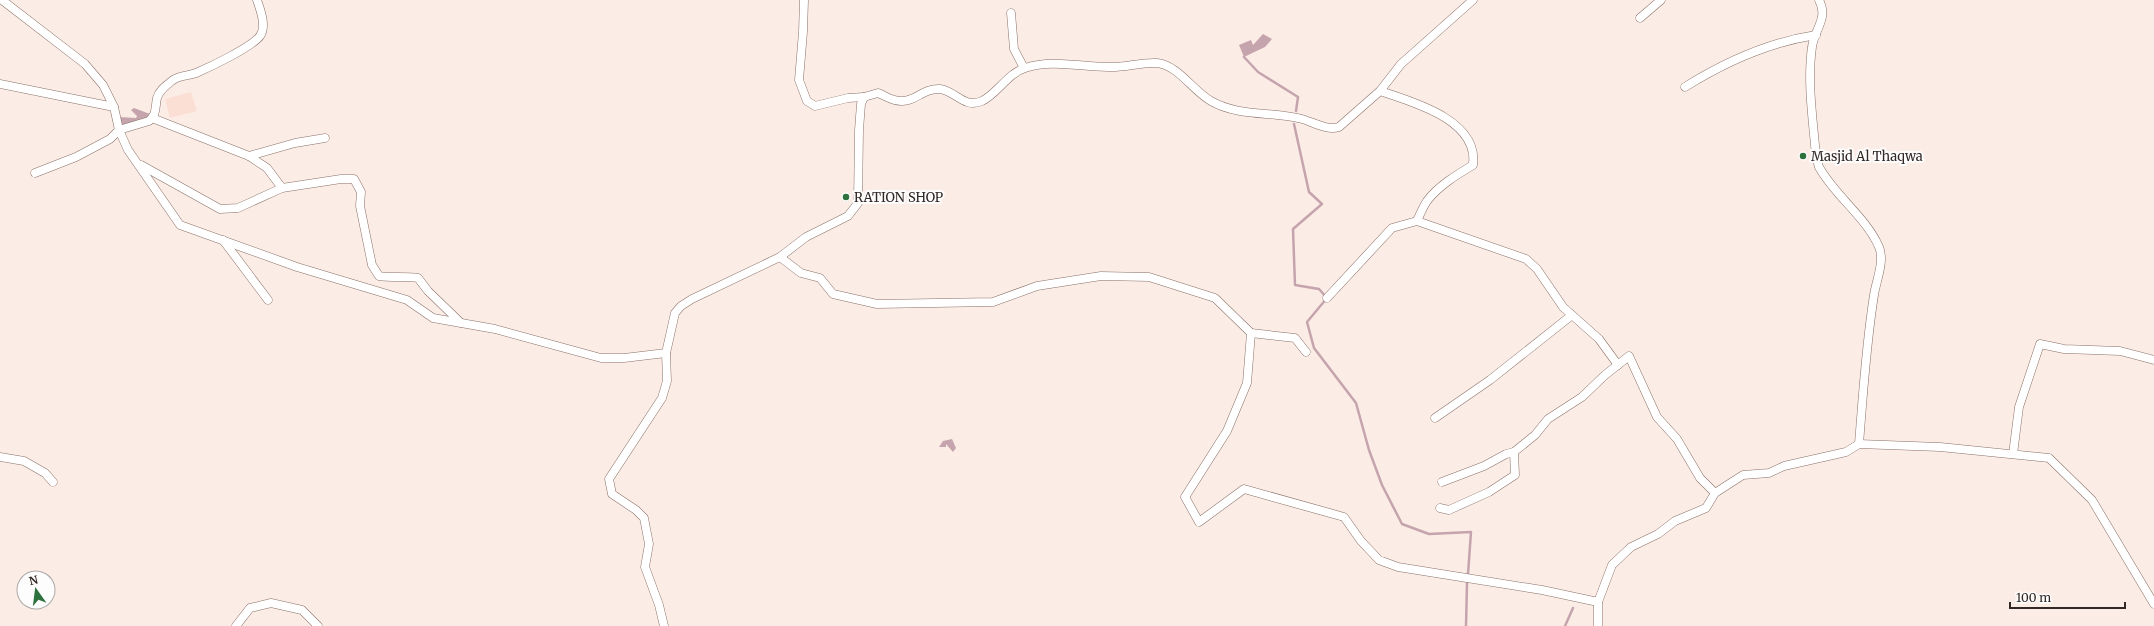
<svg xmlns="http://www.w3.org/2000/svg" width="2154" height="626" font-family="Merriweather,serif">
<rect width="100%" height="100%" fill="#fcece6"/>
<!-- built -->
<polygon fill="#fbdfd4" points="191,92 197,111 170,118 165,99"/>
<!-- water -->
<g fill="#c5a4ad">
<polygon points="1263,34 1272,39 1265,47 1244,57 1239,45 1251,40 1253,45"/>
<polygon points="134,108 150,114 143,121 122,127 119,117 136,118 137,116 131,110"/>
<polygon points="952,439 956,448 953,452 946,444 946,447 939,447 943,441"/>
</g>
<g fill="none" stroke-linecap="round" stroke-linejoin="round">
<!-- stream -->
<g stroke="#c5a4ad" stroke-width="2.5">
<polyline points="1244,57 1258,72 1298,97 1296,111"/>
<polyline points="1294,124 1309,192 1322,204 1293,229 1295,285 1319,289 1327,298 1307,322 1314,348 1356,403 1369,450 1382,485 1402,524 1429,534 1471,532 1468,574"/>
<polyline points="1466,626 1467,583"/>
<polyline points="1565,626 1573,608"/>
</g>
<!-- minor casing -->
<g stroke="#897168" stroke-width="9">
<g id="minor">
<polyline points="2,0 85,64 103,85 114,107"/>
<polyline points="804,0 803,32 799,80 807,101 815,106 848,98 864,97"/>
<path d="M1819,0C1829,18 1814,30 1812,47C1807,82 1813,120 1816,156L1819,167C1835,196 1866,217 1879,247C1885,261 1876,281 1874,295C1866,345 1863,394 1859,444"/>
<polyline points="1011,13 1014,49 1024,68"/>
<polyline points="1640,18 1661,0"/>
<path d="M0,84L114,107L119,130L128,150L180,225L297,267L407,300L433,318L495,329L601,358H624L666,353L675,313L681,306L692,299L780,257L806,237L848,216L858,203L859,130L861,104L864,97L878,93C886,96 892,101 901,101C915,102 923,88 940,89C956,91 964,109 982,101C998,93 1007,74 1025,68C1053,59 1080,67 1108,67C1125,68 1140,62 1157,63C1178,65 1193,91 1211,101C1239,117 1271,111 1302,119C1313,122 1327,131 1339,127L1380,91L1401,64L1473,0"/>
<path d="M1685,87C1725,62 1770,42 1816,35"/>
<path d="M1380,91C1413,102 1479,120 1473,165C1458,174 1438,186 1427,201C1423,207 1420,214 1417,221"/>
<polyline points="152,118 249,156 267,168 282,188"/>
<polyline points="249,156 295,143 325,138"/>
<path d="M141,165L220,209L238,208L282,188L341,179H354L361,192L360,206L372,265L379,276C392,278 405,276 418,278L428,291L461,323"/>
<path d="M35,173L76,157L110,139L119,130L149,121C157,114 155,107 157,98C159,90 167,85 173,80C180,75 189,76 196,73C210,67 252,47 260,36C267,26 260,9 257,0"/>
<polyline points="223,240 268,300"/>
<polyline points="780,257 801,273 820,278 833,294 877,304 993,302 1037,286 1101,276 1149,277 1215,298 1251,333 1247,383 1227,431 1185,497 1199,522 1244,489 1344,517 1361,541 1379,560 1398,567 1542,590 1598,602 1612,565 1631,547 1658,534 1675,521 1706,508 1715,493 1743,475 1769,473 1784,466 1846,452 1859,444 1940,447 2049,458 2092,500 2154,604"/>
<polyline points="1327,298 1392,228 1417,221 1526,259 1537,269 1563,307 1599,339 1618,365"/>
<polyline points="1251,333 1295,338 1306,352"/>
<polyline points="1435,418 1490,380 1572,315"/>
<polyline points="2013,454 2019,407 2040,344 2064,349 2120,351 2154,360"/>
<polyline points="0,457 24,461 45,473 53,482"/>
<polyline points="1442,482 1484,466 1506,454 1514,452"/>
<polyline points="1440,508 1449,510 1489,492 1515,475 1514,452 1535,435 1548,419 1582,397 1605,375 1629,356 1657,417 1677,439 1700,478 1715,493"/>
<polyline points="1598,602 1598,626"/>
<polyline points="236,626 250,608 271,603 302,610 318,626"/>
<polyline points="664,626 659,605 645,567 649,544 644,518 636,510 612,494 609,479 662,398 667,381 666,353"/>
</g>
</g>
<!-- minor -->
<use href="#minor" stroke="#fff" stroke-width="8"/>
</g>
<!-- markers -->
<g fill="#2d713c" stroke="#fdfdfd" stroke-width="1.5">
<circle cx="1803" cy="156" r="4"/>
<circle cx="846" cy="197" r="4"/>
</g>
<g text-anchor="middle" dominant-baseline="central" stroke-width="4" stroke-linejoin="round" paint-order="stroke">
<!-- poi labels -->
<g font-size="13" fill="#322825" stroke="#fdfdfd" text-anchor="start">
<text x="1811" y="156">Masjid Al Thaqwa</text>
<text x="854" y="197">RATION SHOP</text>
</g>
</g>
<!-- north arrow -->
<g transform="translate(36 590) rotate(346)"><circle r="19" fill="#fdfdfd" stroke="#aca8a7"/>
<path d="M0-3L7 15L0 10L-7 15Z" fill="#2d713c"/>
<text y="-6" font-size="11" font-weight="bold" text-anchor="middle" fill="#322825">N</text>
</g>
<!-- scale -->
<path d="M2010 602v6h115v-6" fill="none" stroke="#322825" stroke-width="2"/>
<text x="2016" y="602" font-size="12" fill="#322825" stroke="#fdfdfd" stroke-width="3" paint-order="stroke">100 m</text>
</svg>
